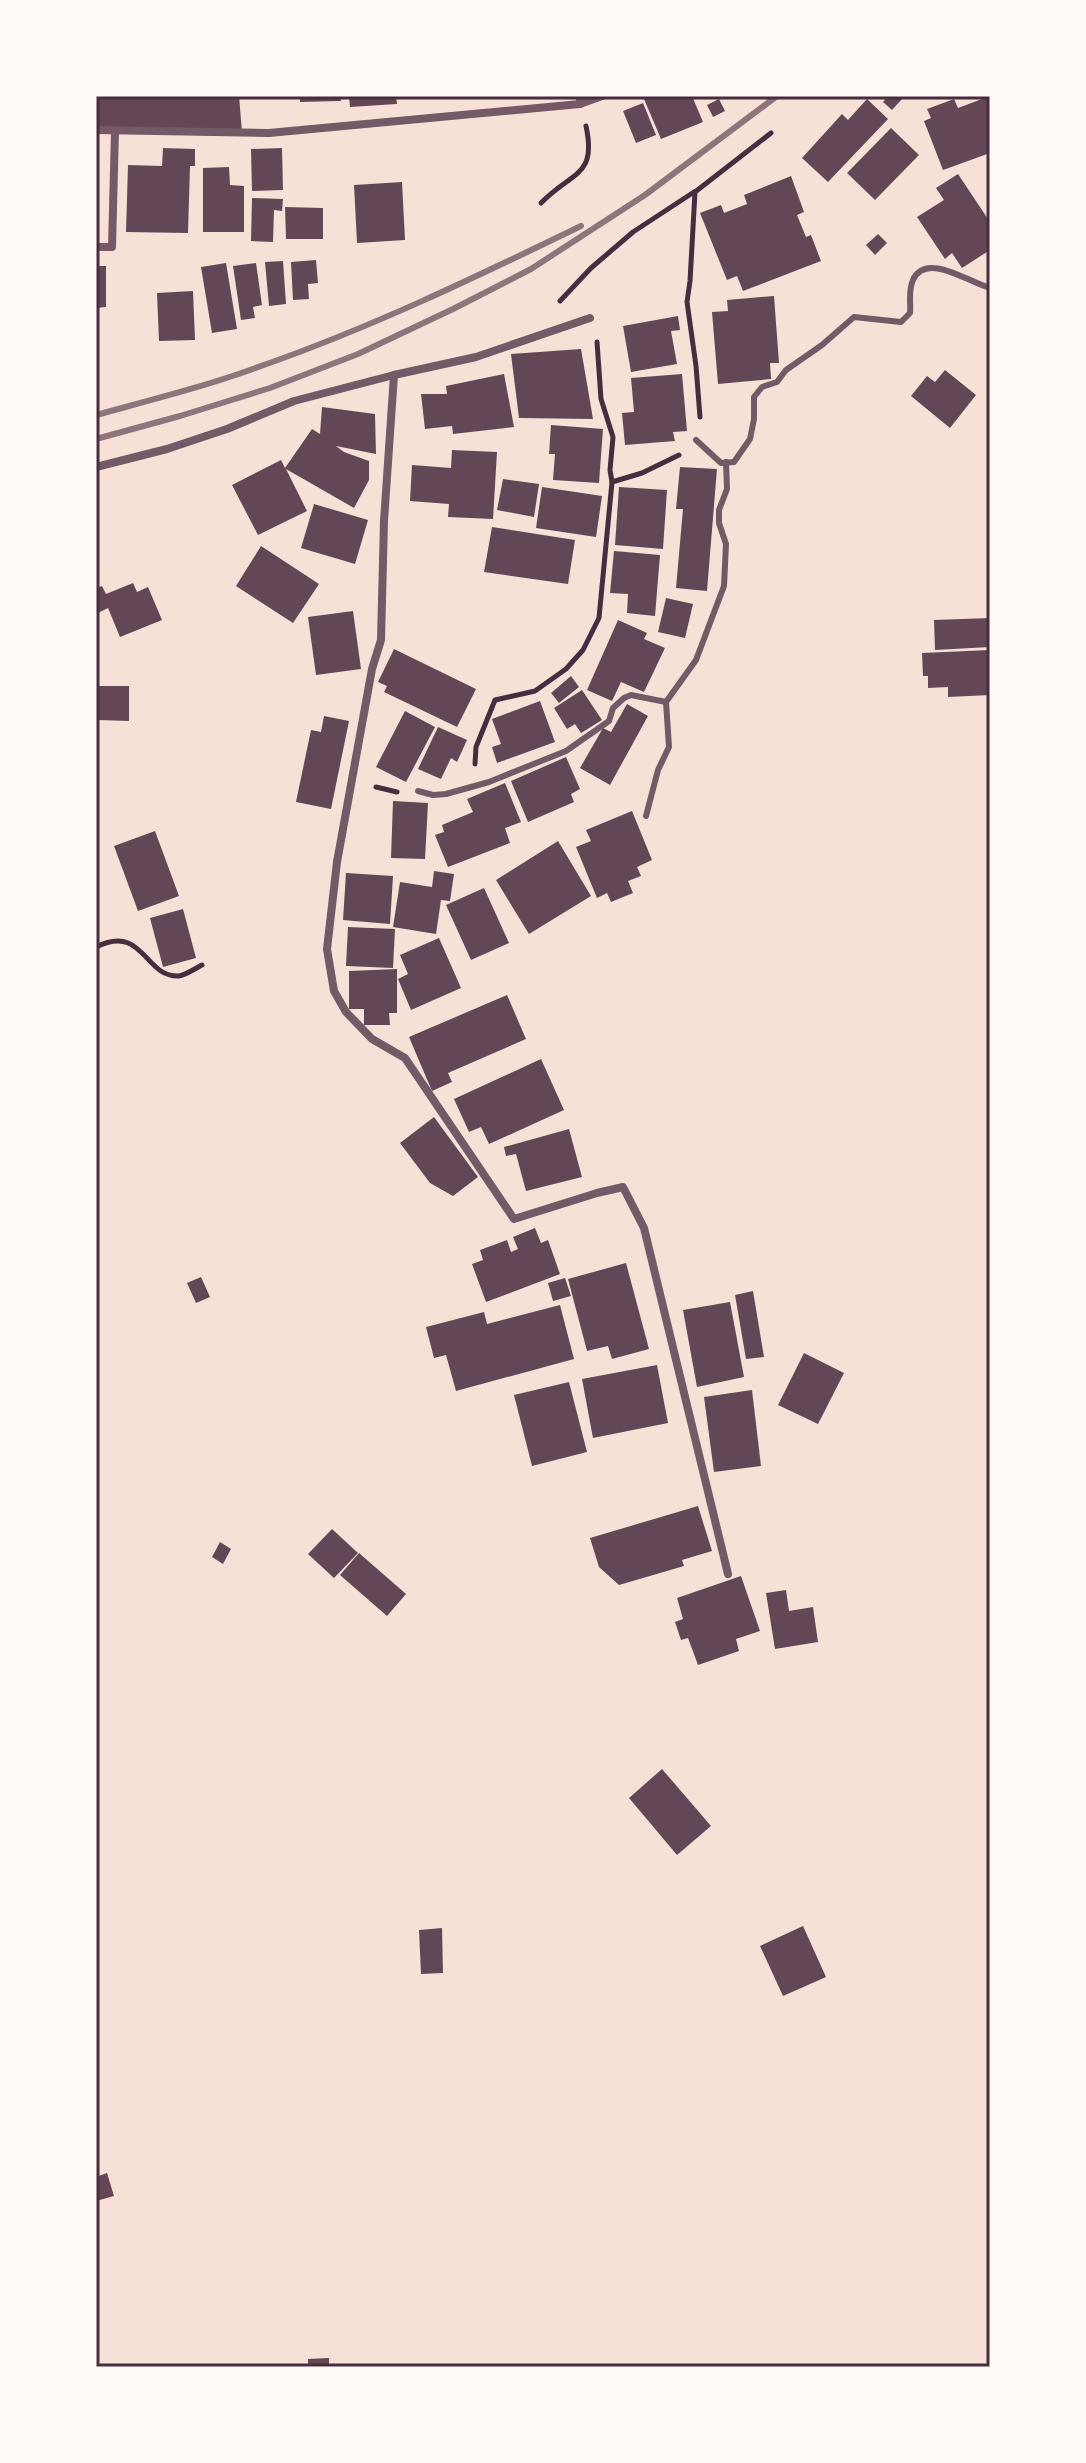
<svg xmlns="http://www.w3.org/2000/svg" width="1086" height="2463" font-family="Arial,sans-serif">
<rect width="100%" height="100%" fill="#f7e1d7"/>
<!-- building -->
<g fill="#644757">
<polygon points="96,96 239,96 242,132 96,129"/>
<polygon points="300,96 340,96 341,101 300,102"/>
<polygon points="349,96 396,96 397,104 350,107"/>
<polygon points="650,96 692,96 703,122 661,139 644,99"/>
<polygon points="888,96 901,96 903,98 892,110 883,102"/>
<polygon points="990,96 990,153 943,170 924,121 931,118 927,109 954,99 958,108"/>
<polygon points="719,99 725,111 713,117 707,105"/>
<polygon points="867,99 888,119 828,182 802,158 842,114 848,120"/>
<polygon points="643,103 656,135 636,143 623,111"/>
<polygon points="891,128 919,155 875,200 847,173"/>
<polygon points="163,148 195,149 195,166 190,166 188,233 126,232 128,165 162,166"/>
<polygon points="282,148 283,190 252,191 251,149"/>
<polygon points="229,167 230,185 244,186 244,232 203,232 203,168"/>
<polygon points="958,174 990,222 990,250 962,268 952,253 945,259 917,217 944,200 936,188"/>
<polygon points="791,176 804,212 797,215 806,237 811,235 821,261 743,291 737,276 727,280 700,213 721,205 724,213 747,204 744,195"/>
<polygon points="402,182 405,240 357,243 354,185"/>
<polygon points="252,198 283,199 282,211 274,210 273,242 251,241"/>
<polygon points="285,207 323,208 323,239 286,239"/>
<polygon points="878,234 887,243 875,255 866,245"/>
<polygon points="316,260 318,283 308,284 309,299 293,300 291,262"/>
<polygon points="283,261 286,304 269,306 265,262"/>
<polygon points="226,263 237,329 212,333 201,267"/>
<polygon points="256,263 262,305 253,307 255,318 241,320 233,266"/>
<polygon points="96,266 106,266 106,307 96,308"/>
<polygon points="193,291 195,340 159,341 157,293"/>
<polygon points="774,296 779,363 770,363 771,379 718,384 712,312 728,311 727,300"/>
<polygon points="678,316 680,330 671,331 677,364 631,372 623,326"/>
<polygon points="581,349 593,419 519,418 511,354"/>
<polygon points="945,370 976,395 950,428 911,396 927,376 935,382"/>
<polygon points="504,374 514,427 453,434 452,426 425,429 421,394 447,394 446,386"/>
<polygon points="682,374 687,431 673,432 675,441 625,445 622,413 634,412 631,378"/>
<polygon points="322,407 375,414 376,454 336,446 344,452 369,461 369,480 354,508 286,469 307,511 258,535 232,485 281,460 285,468 312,429 320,434"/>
<polygon points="551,425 603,429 599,483 553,480 555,454 549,454"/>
<polygon points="452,450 497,452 493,519 448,517 449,504 410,501 412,465 451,468"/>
<polygon points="680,467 717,469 707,591 676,588 683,509 676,509"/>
<polygon points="503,479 539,484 534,517 497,510"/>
<polygon points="542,487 602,496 596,537 536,528"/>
<polygon points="619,487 667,490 663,549 615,545"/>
<polygon points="314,504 368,520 355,564 301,548"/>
<polygon points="492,527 575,540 568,584 484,572"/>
<polygon points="261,546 319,584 293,623 236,586"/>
<polygon points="614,551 660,555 655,616 627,613 628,594 610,593"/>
<polygon points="133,583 137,592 148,587 162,620 120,637 108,608 96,614 96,588 102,586 106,594"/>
<polygon points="666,598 693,604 685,638 658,632"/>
<polygon points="353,611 361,669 316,675 308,617"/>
<polygon points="990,618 990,647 935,650 934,620"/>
<polygon points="618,620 647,633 644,639 665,648 644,692 621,682 612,701 587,690"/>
<polygon points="394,649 476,689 457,727 384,692 387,686 378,682"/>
<polygon points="990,650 990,695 948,697 948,687 928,688 928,676 923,676 922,653"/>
<polygon points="571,676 579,687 559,703 551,693"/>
<polygon points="99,686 129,686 129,721 98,720"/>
<polygon points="582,690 602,720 581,733 575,724 567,729 554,708"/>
<polygon points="540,701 555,742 497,763 492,747 501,744 492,719"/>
<polygon points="627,704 648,716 610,785 580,768 603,728 611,732"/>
<polygon points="405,711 435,727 406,782 376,767"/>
<polygon points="324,716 349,721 331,809 296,802 311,730 321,732"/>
<polygon points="438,727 467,740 457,762 451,758 441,779 418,769"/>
<polygon points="566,757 580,789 571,794 574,802 528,822 511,781"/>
<polygon points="505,783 521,822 505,828 510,843 448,867 435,835 444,832 442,825 473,812 467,799"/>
<polygon points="393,801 428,803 425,859 391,858"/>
<polygon points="632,811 652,860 637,867 641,876 628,881 633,893 611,902 607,893 597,898 576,847 591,841 586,830"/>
<polygon points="155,831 179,896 138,911 114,846"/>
<polygon points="558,841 591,896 529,934 496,880"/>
<polygon points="434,871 454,874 450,901 441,900 436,934 393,927 400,882 432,887"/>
<polygon points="346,873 393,876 390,924 343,920"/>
<polygon points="484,888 509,943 471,960 446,905"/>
<polygon points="183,909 196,958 163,967 150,918"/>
<polygon points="348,927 395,929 393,968 346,966"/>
<polygon points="439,938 461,988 411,1010 398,979 408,974 400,955"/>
<polygon points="397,969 397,1013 389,1013 390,1025 364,1025 364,1009 349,1009 349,971"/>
<polygon points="507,995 526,1039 448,1073 452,1082 432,1091 409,1037"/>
<polygon points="541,1059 564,1110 489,1144 481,1127 469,1132 454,1099"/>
<polygon points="434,1117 478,1177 453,1196 430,1183 400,1143"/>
<polygon points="569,1129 582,1177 526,1191 516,1154 506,1156 504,1147"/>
<polygon points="535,1228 541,1243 548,1240 560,1274 486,1302 472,1264 483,1260 480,1250 507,1240 511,1252 518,1249 513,1237"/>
<polygon points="626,1263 649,1349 612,1359 608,1346 587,1351 568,1279"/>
<polygon points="201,1277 210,1297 196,1303 187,1283"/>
<polygon points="565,1278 571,1296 553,1301 548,1283"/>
<polygon points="753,1291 764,1357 746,1359 735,1295"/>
<polygon points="730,1302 744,1377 697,1387 683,1310"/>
<polygon points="560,1305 574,1359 456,1391 446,1355 434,1358 426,1327 484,1312 487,1324"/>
<polygon points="804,1353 844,1373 818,1424 778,1405"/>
<polygon points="657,1365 668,1423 593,1438 582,1379"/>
<polygon points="569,1382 587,1452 532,1466 514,1395"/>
<polygon points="752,1390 761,1466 714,1472 704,1397"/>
<polygon points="698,1506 712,1551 682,1560 684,1566 619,1585 599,1567 590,1538"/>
<polygon points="332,1529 358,1553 334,1578 308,1554"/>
<polygon points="220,1542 231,1549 223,1564 212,1557"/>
<polygon points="359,1553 406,1594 387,1616 340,1575"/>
<polygon points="741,1576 760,1631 736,1639 739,1651 698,1665 688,1638 681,1640 675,1622 683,1619 677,1598"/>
<polygon points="786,1590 789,1611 813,1607 818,1642 775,1649 766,1593"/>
<polygon points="662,1769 711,1826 677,1855 629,1798"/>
<polygon points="803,1926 826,1977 783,1996 760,1946"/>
<polygon points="442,1928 443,1973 421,1974 419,1930"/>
<polygon points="107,2173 114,2196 96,2201 96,2177"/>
<polygon points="329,2358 329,2367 308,2367 308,2359"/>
</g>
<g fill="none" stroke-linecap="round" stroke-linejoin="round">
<!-- path -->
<g stroke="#4a2c40" stroke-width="5">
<path d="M541,203C572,171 597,177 586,126"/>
<polyline points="560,301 591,268 633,232 694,192"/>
<polyline points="700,417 696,366 687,302 690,281 695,192 771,133"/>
<polyline points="612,482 642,473 679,455"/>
<polyline points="475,764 476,747 495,700 535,691 566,669 583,650 599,618 612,482 610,470 613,437 601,399 597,342"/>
<polyline points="376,787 397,792"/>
<path d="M96,947C144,923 144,978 179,976C186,975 196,968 202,965"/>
</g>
<!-- service -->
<g stroke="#755966" stroke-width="6">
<path d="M696,440L721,463L734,462L750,439L754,419V397L762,387L777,382L786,370L822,345L854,317L901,322L910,313C911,303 908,290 913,280C926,251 970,283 990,288"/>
<polyline points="418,791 433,795 446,794 489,782 566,751 609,721 613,708 624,698 631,695 666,702"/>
<polyline points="646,816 658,770 669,747 666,702 696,660 724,586 726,544 719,523 719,510 727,489 726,462"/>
</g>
<!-- minor -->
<g stroke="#755966" stroke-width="8">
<polyline points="580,104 602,96"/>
<polyline points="96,130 269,133 580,104 580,96"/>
<polyline points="96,247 112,247 115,131"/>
<polyline points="590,318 476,357 394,375 384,521 381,640 372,669 337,862 327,949 334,991 346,1012 372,1039 405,1058 514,1219 597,1193 623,1187 644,1228 728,1574"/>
<polyline points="96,467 167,449 227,429 294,401 394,375"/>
</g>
<!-- rail -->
<g stroke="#8f747c" stroke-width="6">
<path d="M96,415C151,400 207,386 261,366C370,328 476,277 581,226"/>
<polyline points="96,439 180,416 270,388 358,354 453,309 531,269 645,195 777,96"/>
</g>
</g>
<!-- border -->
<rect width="1086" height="2463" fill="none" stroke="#fffaf5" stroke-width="196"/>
<rect x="98" y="98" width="890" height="2267" fill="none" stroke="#4a2c40" stroke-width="3"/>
</svg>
